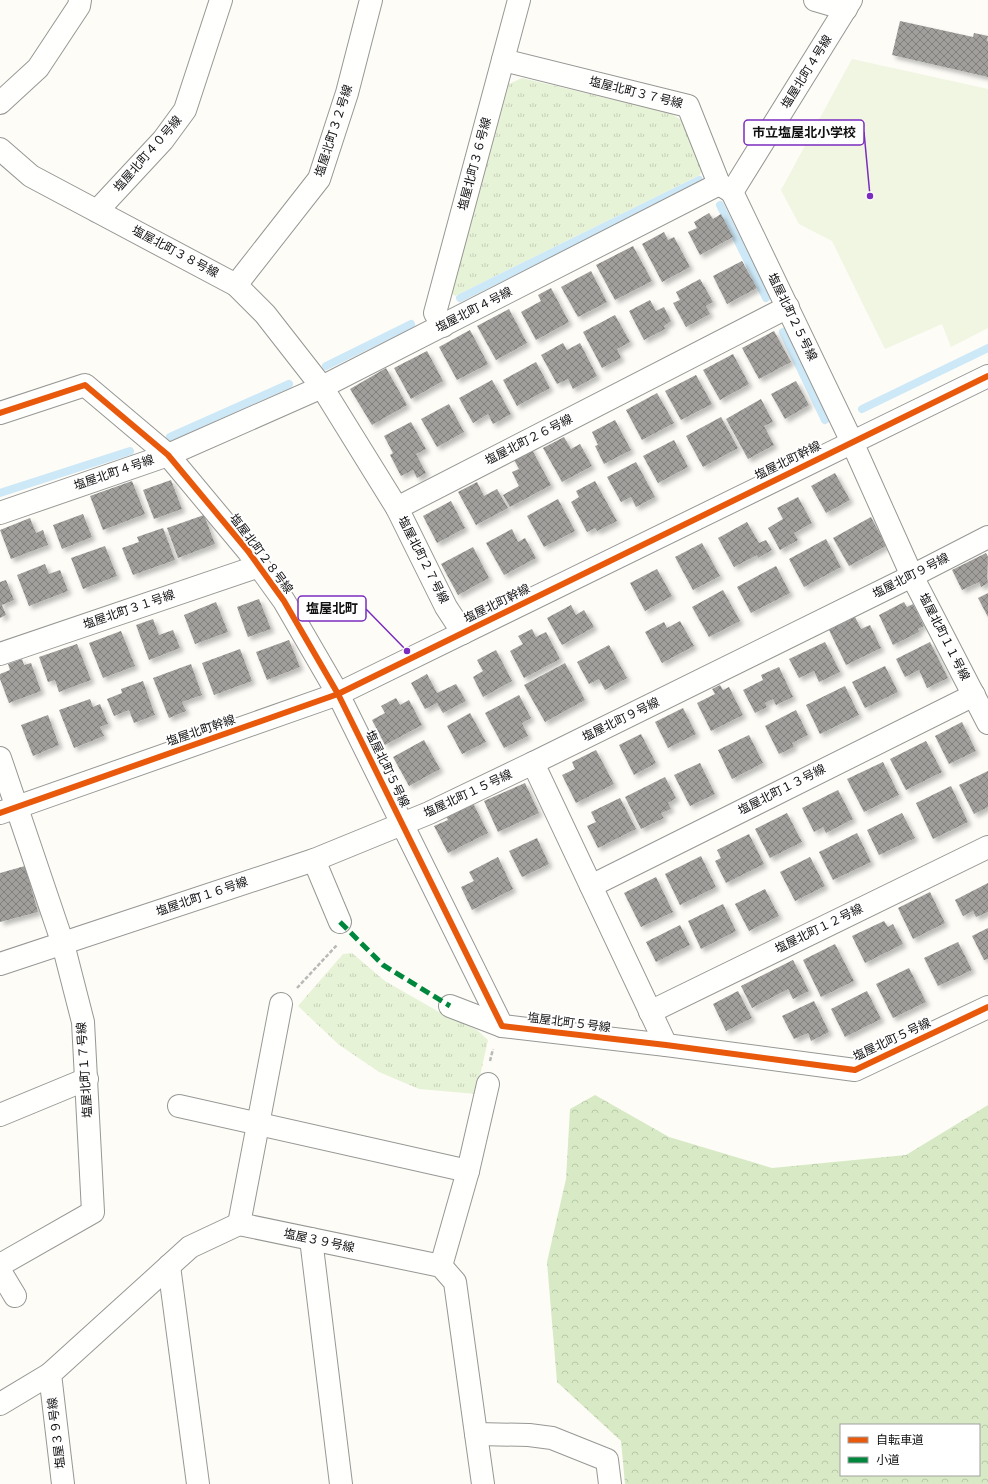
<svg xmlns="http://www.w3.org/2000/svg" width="988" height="1484" font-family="Spectral,'Noto Sans JP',serif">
<defs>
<pattern id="forest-crowns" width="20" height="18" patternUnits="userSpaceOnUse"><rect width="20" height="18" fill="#d8eac5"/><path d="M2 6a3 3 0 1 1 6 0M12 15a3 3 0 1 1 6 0" fill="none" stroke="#b8c8a8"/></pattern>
<pattern id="park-tufts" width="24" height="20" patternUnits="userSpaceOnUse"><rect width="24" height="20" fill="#e7f3d7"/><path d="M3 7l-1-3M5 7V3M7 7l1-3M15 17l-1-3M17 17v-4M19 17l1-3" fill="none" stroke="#c5cfb8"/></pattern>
<pattern id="building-cross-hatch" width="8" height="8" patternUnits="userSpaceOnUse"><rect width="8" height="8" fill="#a19f9c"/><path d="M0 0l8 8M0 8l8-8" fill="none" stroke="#82807e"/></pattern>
<filter id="shadow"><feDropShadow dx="3.5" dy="3.5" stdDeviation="2" flood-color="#0004"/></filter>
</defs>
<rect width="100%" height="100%" fill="#fdfcf7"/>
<!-- forest -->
<path fill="url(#forest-crowns)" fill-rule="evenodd" d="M595,1095L669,1137L772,1168L906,1155L988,1105V1484H625L621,1441L557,1382L547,1262L566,1179L570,1109ZM841,1425H979V1475H841Z"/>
<!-- park -->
<g fill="url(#park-tufts)">
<polygon points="522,78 670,113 683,121 703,167 700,175 455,296 450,292 509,84"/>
<polygon points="352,953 385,981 439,1012 477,1030 488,1040 476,1094 419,1089 379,1072 338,1044 298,1006 343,954"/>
</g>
<!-- pitch -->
<polygon fill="#f0f6e1" points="852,59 988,89 988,328 951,347 942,324 885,349 832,241 799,224 781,190"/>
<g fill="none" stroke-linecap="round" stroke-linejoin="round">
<!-- stream -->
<g stroke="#cde8f7" stroke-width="8">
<polyline points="720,205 766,298"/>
<polyline points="460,298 699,180"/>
<polyline points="783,332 825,420"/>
<polyline points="326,366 411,324"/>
<polyline points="862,409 988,348"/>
<polyline points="170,437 289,384"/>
<polyline points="0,493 130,451"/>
</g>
</g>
<!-- building -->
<g fill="url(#building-cross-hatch)" filter="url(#shadow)">
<polygon points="900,21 973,37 974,33 988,36 987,41 988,41 988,77 892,55"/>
<polygon points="709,213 713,219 721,214 733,237 700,255 688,232 697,228 694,222"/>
<polygon points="664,232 668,240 674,237 690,267 662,282 642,244"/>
<polygon points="633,246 652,281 615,300 596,265"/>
<polygon points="742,261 757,288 727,304 713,276"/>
<polygon points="591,271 607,302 578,317 561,287"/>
<polygon points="700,279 713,302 706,306 710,314 686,327 673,303 680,300 676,292"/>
<polygon points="551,288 569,322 536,340 521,312 541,301 538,295"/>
<polygon points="650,300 656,311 664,307 671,321 664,326 665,329 644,340 629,311"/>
<polygon points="509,309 527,343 496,360 477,326"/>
<polygon points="615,315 630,342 617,349 621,358 602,368 583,332"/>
<polygon points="470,330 488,364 457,380 439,347"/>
<polygon points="774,331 791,362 759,379 742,348"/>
<polygon points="563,343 567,350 580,343 597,376 573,389 568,379 557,384 541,355"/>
<polygon points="427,351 443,381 411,399 394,368"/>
<polygon points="733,354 749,384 720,400 703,370"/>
<polygon points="536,362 550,388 517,406 503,380"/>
<polygon points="386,368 407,405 372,425 350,389"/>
<polygon points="696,375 712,404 681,420 665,391"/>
<polygon points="492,380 511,414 493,424 488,414 473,423 459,398"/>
<polygon points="796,381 809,405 785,419 771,394"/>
<polygon points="657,393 674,423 642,440 626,410"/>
<polygon points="761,399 773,422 764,426 774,445 748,459 726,419"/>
<polygon points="449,404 464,432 437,447 421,419"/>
<polygon points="721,417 738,448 703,467 686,436"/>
<polygon points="615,420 631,450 604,464 595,446 598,445 592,432"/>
<polygon points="411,422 426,449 416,454 426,473 417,478 413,470 401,476 390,455 393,453 384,436"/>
<polygon points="564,437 571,449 580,444 592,466 562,482 543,448"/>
<polygon points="674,440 688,467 658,483 643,456"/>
<polygon points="530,446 551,485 510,507 503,495 519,486 512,472 519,469 512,456"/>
<polygon points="636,462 655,497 636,507 631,497 621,502 607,477"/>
<polygon points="835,473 850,500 826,513 811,486"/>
<polygon points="171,480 182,509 154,519 143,490"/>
<polygon points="132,481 145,514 103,530 90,496"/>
<polygon points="595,481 617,521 597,531 595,528 587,532 571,502 579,497 576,491"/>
<polygon points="477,482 484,496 497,489 508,508 476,525 458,492"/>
<polygon points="798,497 812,523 794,533 798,540 780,550 768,528 783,519 777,508"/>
<polygon points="558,499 575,531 544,547 527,516"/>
<polygon points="451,501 465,528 437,543 423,516"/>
<polygon points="83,514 92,537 62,549 53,525"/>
<polygon points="204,515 215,544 178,558 167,528"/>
<polygon points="871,517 886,546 849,566 833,538"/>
<polygon points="30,518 36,533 43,530 48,545 11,559 0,530"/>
<polygon points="747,522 759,543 766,540 772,550 758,558 757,555 734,567 718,538"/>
<polygon points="163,528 175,560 133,575 122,548 139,542 137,537"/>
<polygon points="512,529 518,542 525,538 536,558 504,575 486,543"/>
<polygon points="826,539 841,567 804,587 789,559"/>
<polygon points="702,543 720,576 693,590 675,557"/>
<polygon points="105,546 117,576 83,589 71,558"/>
<polygon points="473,547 489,578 458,595 441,564"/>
<polygon points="986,553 988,557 987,578 988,583 981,587 979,582 962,590 952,570"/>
<polygon points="45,564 49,574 60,570 68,591 29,606 17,575"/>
<polygon points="776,566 790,593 751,613 737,587"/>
<polygon points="657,569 672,596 645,611 630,583"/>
<polygon points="6,580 14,600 2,605 6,615 0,618 0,582"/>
<polygon points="723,590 740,621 709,637 692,607"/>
<polygon points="988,593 988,617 978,598"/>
<polygon points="259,599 271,629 248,637 237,607"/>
<polygon points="216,602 228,632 195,644 184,615"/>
<polygon points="904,602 907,607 913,604 924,626 918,629 919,632 893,645 879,615"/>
<polygon points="571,605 576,615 584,610 594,627 562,645 547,618"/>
<polygon points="855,617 861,629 870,625 881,648 846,665 829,630"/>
<polygon points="153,619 159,635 173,630 180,648 149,660 136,625"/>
<polygon points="680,621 694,646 662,663 645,632 664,622 667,628"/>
<polygon points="532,629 536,637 546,632 560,659 524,678 510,651 523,644 518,636"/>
<polygon points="121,631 135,666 103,678 89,643"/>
<polygon points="289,640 300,667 267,680 256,652"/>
<polygon points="825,642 840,672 819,682 814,671 799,678 789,659"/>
<polygon points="930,642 948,678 927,688 919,670 905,677 896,659"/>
<polygon points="77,644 91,680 59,692 55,680 48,682 39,657"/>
<polygon points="609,645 627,678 605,690 599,679 589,684 577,662"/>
<polygon points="240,649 252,681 214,695 202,663"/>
<polygon points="496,650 512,681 483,697 473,677 483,671 477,660"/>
<polygon points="22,659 24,665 31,663 41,691 9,703 0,679 0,674 10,670 8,664"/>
<polygon points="565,663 585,700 545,722 524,685"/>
<polygon points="191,664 202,695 182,702 186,711 169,718 153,678"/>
<polygon points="885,666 898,692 865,708 852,682"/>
<polygon points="779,667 793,697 776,705 773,699 765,703 767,707 755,713 743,690 763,680 761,675"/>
<polygon points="427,674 437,693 456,684 466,701 443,713 437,703 425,709 411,683"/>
<polygon points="143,681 155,715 134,723 129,710 114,716 107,699 122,693 121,689"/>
<polygon points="720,685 723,690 729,687 743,715 711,731 697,703 715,694 712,689"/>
<polygon points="845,686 859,715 820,734 806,705"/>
<polygon points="519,695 531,718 522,723 528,736 504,748 485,713"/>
<polygon points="396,698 400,705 409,700 422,725 385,745 372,720 385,713 381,706"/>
<polygon points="90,699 93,707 100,704 108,724 100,727 104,736 74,748 59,710"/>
<polygon points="683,708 696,734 668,748 655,722"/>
<polygon points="796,710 808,735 792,743 794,747 779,754 765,726"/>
<polygon points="470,713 486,742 462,754 447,726"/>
<polygon points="48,715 59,745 33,756 21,725"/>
<polygon points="962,722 976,751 949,764 935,736"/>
<polygon points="641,734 656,763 634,775 619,745"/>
<polygon points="749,735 763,763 732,779 718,750"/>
<polygon points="424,740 440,769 409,786 393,757"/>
<polygon points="926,741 942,772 906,790 890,759"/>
<polygon points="596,750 614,784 576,803 562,775 575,769 572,762"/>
<polygon points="883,762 899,795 864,812 847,779"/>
<polygon points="700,763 715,794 690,806 674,775"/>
<polygon points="988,771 988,807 974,814 959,785"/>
<polygon points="665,777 676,798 668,803 671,809 661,813 664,818 641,829 625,797"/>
<polygon points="525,783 539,813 498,832 484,801"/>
<polygon points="951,786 968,822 933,839 916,803"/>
<polygon points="838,790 853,819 826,833 823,827 814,832 802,808"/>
<polygon points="620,798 636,829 598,848 587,826 596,822 591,812"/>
<polygon points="472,801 488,833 448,853 434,826 448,820 445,814"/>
<polygon points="787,813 802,842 770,858 755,829"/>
<polygon points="902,813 915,838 879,855 867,830"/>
<polygon points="857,833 871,862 833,880 819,852"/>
<polygon points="749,834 764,864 726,883 715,861 721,858 717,850"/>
<polygon points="537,838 549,864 522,877 509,851"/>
<polygon points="701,856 716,887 680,905 665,874"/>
<polygon points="498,857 513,889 472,910 461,887 474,881 469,872"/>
<polygon points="810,857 825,886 795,901 780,872"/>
<polygon points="25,866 38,912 0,922 0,873"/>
<polygon points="656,877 673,912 641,927 624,893"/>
<polygon points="988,883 988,912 976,917 973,911 963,916 955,900"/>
<polygon points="765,889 779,916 749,931 735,904"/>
<polygon points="930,892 945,923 913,939 898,908"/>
<polygon points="723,904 736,931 701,949 688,921"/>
<polygon points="884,921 888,927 893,924 903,944 865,963 852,936"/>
<polygon points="680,925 690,945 656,962 646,942"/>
<polygon points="988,928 988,959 984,960 972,936"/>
<polygon points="958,942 972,970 938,986 924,958"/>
<polygon points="835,944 854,981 821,997 803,960"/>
<polygon points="793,960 809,991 793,999 788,989 752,1008 741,986"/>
<polygon points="909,968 926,1002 893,1018 876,984"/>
<polygon points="738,991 752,1018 726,1031 713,1004"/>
<polygon points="867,991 881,1019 845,1037 831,1009"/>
<polygon points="814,1001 829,1032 811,1041 808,1033 794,1039 782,1016"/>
</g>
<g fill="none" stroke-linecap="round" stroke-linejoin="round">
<!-- minor casing -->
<g stroke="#979795" stroke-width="24">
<g id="minor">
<polyline points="815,0 846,9"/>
<polyline points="503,60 688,106 719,184"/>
<polyline points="0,103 38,68 79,6 80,0"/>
<polyline points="0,149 31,176 236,285 265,314 322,387 397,508 788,307"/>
<polyline points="732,192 852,442 912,576 988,723"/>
<polyline points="97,211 163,140 185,110 221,0"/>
<polyline points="236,285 319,179 347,93 371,0"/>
<polyline points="443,326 435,313 519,0"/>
<polyline points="0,413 85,385 168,455 248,551 284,601 338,694 502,1026 666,1045 855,1070 988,1007"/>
<polyline points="397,508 446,607 463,633"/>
<polyline points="0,513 168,455 322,387 719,184 732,192 851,0"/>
<polyline points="0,654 259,566"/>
<polyline points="0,758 63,944 83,1022 93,1212 0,1265"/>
<polyline points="314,860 340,922"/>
<polyline points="591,886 974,695"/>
<polyline points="0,964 314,860 429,813 533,763"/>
<polyline points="450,1006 502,1026"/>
<polyline points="650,1012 988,847"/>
<polyline points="666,1045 533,763 912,576 988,537"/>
<polyline points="179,1106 468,1171"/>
<polyline points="0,1115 87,1079"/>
<polyline points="239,1224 281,1004"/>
<polyline points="311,1239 341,1484"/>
<polyline points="169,1266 198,1484"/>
<polyline points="441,1266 468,1171 488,1084"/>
<polyline points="0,1271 15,1296"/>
<polyline points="0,1404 50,1374"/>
<polyline points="476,1434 483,1484"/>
<polyline points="63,1484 50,1374 190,1247 239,1224 441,1266 455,1282 476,1434 529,1435 552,1438 607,1460 610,1484"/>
</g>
</g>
<!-- tertiary casing -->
<g stroke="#979795" stroke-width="24">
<polyline id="tertiary" points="0,813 338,694 988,376"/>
</g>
<!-- path -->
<g stroke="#b9b9b8" stroke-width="2.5" stroke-dasharray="4 2" stroke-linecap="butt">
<polyline points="297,988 337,945"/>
<polyline points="490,1061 493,1049"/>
</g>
<!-- minor -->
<use href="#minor" stroke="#fffffe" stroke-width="22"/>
<!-- tertiary -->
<use href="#tertiary" stroke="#fffffe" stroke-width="22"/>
<!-- quiet -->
<polyline stroke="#00873e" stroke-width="5" stroke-dasharray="10 5" stroke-linecap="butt" points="340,922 383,965 450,1006"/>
<!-- cycleway casing -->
<g stroke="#fff" stroke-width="8">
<g id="cycleway">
<polyline points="0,413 85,385 168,455 248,551 284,601 338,694 502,1026 666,1045 855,1070 988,1007"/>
<polyline points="0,813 338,694 988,376"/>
</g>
</g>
<!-- cycleway -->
<use href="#cycleway" stroke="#e8590c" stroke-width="6"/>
</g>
<g text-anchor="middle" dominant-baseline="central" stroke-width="4" stroke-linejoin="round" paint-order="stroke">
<!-- street labels -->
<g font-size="12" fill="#111" stroke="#fff">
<text transform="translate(807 72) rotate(-58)">塩屋北町４号線</text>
<text transform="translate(636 93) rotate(14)">塩屋北町３７号線</text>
<text transform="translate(334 131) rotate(-72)">塩屋北町３２号線</text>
<text transform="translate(148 154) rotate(-49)">塩屋北町４０号線</text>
<text transform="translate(475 164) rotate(-75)">塩屋北町３６号線</text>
<text transform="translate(175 252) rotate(28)">塩屋北町３８号線</text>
<text transform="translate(474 310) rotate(-27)">塩屋北町４号線</text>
<text transform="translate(792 317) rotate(64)">塩屋北町２５号線</text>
<text transform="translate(529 440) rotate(-27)">塩屋北町２６号線</text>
<text transform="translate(788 461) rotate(-26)">塩屋北町幹線</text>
<text transform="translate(114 473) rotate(-19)">塩屋北町４号線</text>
<text transform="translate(261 554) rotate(53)">塩屋北町２８号線</text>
<text transform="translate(423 560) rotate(63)">塩屋北町２７号線</text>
<text transform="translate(911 576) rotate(-27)">塩屋北町９号線</text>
<text transform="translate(497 604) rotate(-26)">塩屋北町幹線</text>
<text transform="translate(129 610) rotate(-19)">塩屋北町３１号線</text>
<text transform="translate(944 637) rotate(63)">塩屋北町１１号線</text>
<text transform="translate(621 720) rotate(-26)">塩屋北町９号線</text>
<text transform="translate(201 731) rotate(-19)">塩屋北町幹線</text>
<text transform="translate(387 769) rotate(64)">塩屋北町５号線</text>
<text transform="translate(782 790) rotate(-27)">塩屋北町１３号線</text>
<text transform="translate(468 794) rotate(-25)">塩屋北町１５号線</text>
<text transform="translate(202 897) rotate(-19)">塩屋北町１６号線</text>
<text transform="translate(819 929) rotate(-26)">塩屋北町１２号線</text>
<text transform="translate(569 1023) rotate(7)">塩屋北町５号線</text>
<text transform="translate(892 1040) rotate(-25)">塩屋北町５号線</text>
<text transform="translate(85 1070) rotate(-94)">塩屋北町１７号線</text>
<text transform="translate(319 1241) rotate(12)">塩屋３９号線</text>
<text transform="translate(57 1433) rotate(-97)">塩屋３９号線</text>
</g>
</g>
<!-- callouts -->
<path fill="none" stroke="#7b2cbf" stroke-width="1.5" d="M870 196L864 132M407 651L366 609"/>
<g fill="#7b2cbf" stroke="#fff" stroke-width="1.5">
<circle cx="870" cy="196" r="4"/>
<circle cx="407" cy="651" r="4"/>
</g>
<g fill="#fff" stroke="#7b2cbf" stroke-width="1.5">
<rect x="744" y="120" width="120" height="25" rx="4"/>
<rect x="298" y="596" width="68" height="25" rx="4"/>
</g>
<g font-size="13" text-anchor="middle" font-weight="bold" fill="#111">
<text x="804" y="137">市立塩屋北小学校</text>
<text x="332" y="613">塩屋北町</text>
</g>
<!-- legend -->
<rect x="840" y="1424" width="140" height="52" fill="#ffffff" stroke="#a0a0a0"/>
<rect x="848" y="1437" width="20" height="6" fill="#e8590c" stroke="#a0a0a0"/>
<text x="876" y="1444" font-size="12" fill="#111111">自転車道</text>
<rect x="848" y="1457" width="20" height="6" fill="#00873e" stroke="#a0a0a0"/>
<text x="876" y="1464" font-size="12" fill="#111111">小道</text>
</svg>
